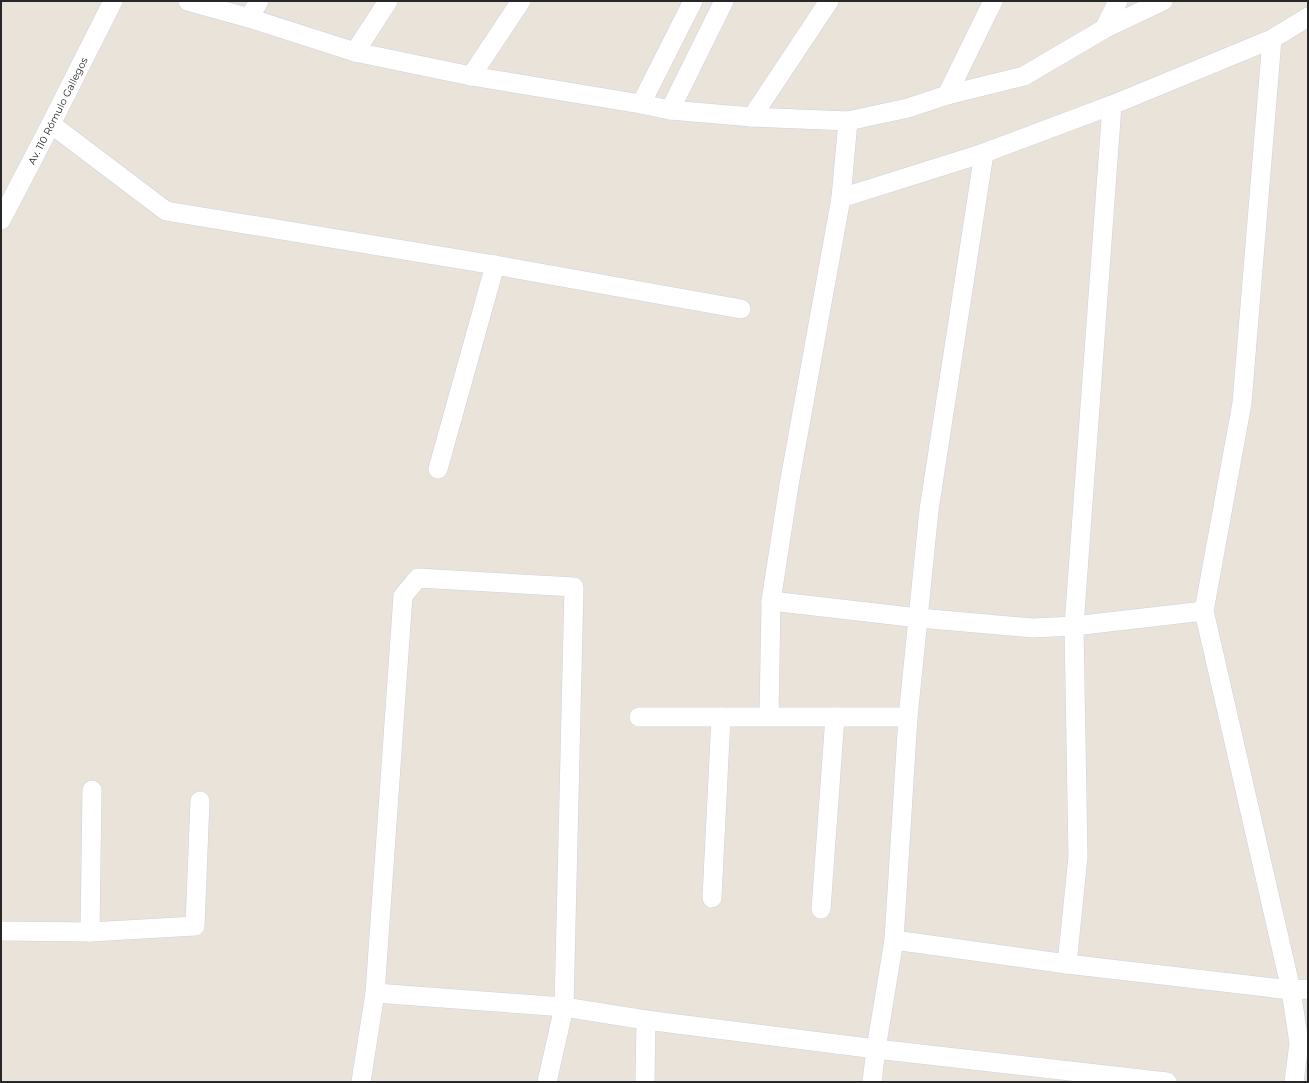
<svg xmlns="http://www.w3.org/2000/svg" width="1309" height="1083" font-family="Montserrat,sans-serif">
<rect width="100%" height="100%" fill="#e9e3d9"/>
<g fill="none" stroke-linecap="round" stroke-linejoin="round">
<!-- minor casing -->
<g stroke="#ced1e0" stroke-width="20">
<g id="minor">
<polyline points="188,1 249,18 355,52 471,76 641,104 670,110 752,117 848,121 908,108 947,95 1024,76 1104,29 1163,1"/>
<polyline points="249,18 259,1"/>
<polyline points="1104,29 1118,1"/>
<polyline points="1272,39 1242,403 1204,611 1291,990 1299,1043 1294,1082"/>
<polyline points="355,52 388,1"/>
<polyline points="471,76 521,1"/>
<polyline points="947,95 993,1"/>
<polyline points="641,104 693,1"/>
<polyline points="670,110 724,1"/>
<polyline points="752,117 829,1"/>
<polyline points="51,124 166,211 495,265 741,309"/>
<polyline points="841,198 984,153 1112,105 1272,39 1308,17"/>
<path id="s1" d="M1,220L51,124L113,1"/>
<polyline points="438,469 495,265"/>
<polyline points="771,601 919,618 1033,628 1074,626 1204,611"/>
<polyline points="769,716 771,601 789,485 841,198 848,121"/>
<polyline points="639,717 908,717"/>
<polyline points="712,898 721,717"/>
<polyline points="821,909 835,717"/>
<polyline points="1,931 90,932 195,926 200,801"/>
<polyline points="90,932 92,790"/>
<polyline points="894,940 1067,964 1291,990 1308,989"/>
<polyline points="1067,964 1078,857 1074,626 1112,105"/>
<polyline points="375,993 564,1007 646,1020 876,1049 1167,1082"/>
<polyline points="361,1082 375,993 403,596 418,578 574,587 564,1007 547,1082"/>
<polyline points="645,1082 646,1020"/>
<polyline points="872,1082 876,1049 894,940 908,717 929,510 984,153"/>
</g>
</g>
<!-- minor -->
<use href="#minor" stroke="#fff" stroke-width="19"/>
</g>
<g text-anchor="middle" dominant-baseline="central" stroke-width="3" stroke-linejoin="round" paint-order="stroke">
<!-- street labels -->
<g font-size="10" fill="#272727" stroke="#fff">
<text stroke="none"><textPath href="#s1" startOffset="123">Av. 110 Rómulo Gallegos</textPath></text>
</g>
</g>
<!-- border -->
<rect width="1309" height="1083" fill="none" stroke="#272727" stroke-width="4"/>
</svg>
